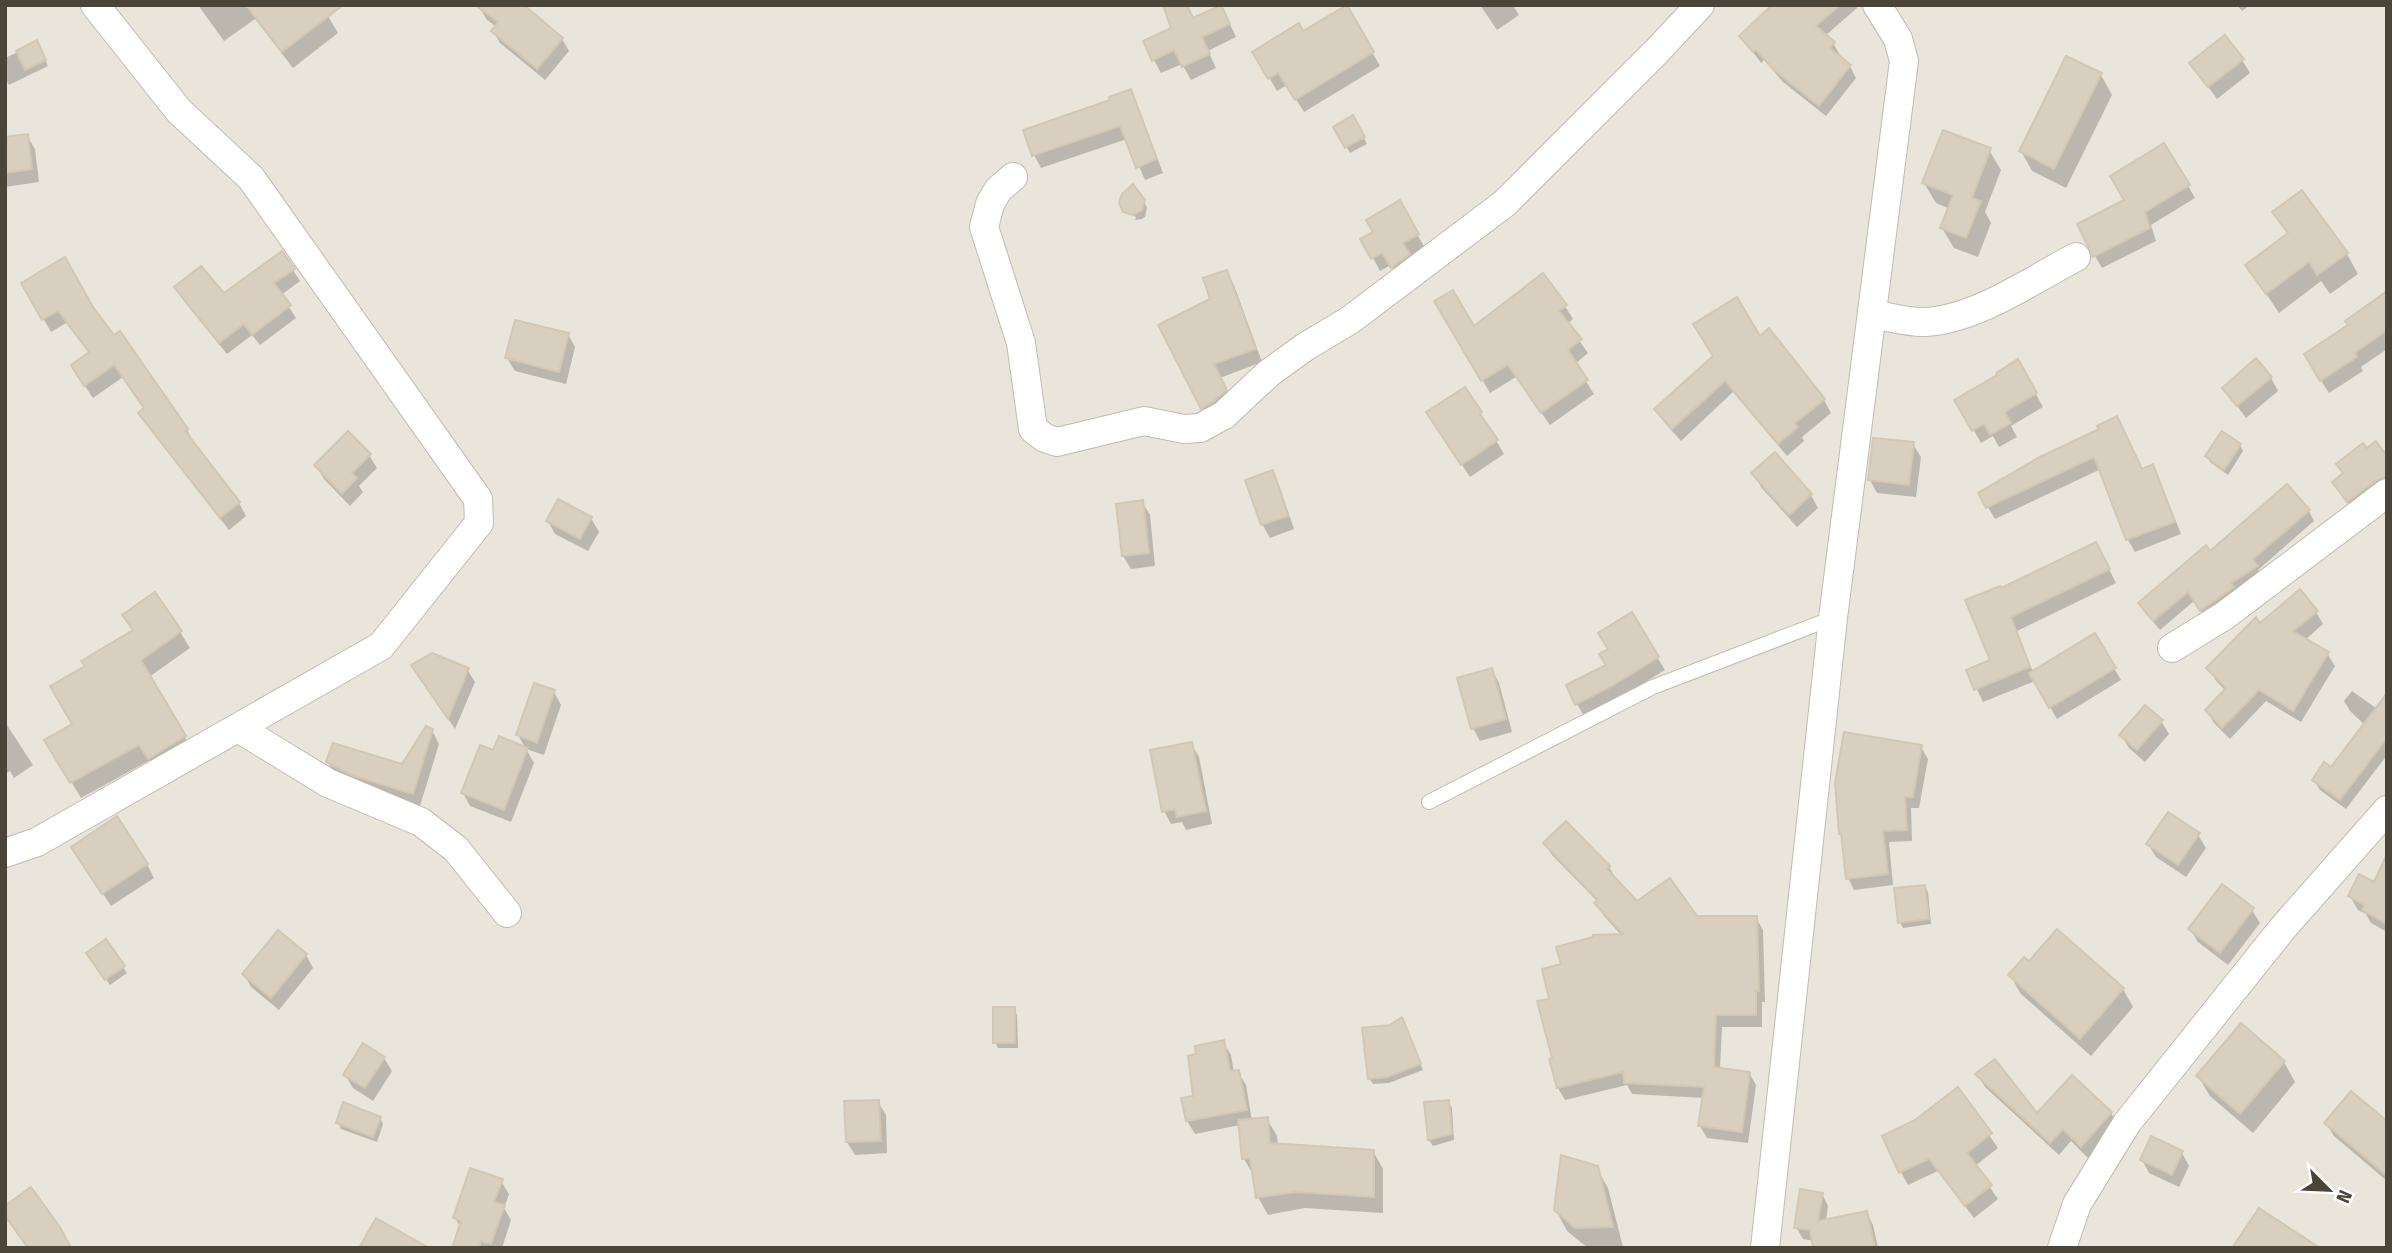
<svg xmlns="http://www.w3.org/2000/svg" width="2392" height="1253" font-family="'Fira Sans Condensed',sans-serif">
<rect width="100%" height="100%" fill="#f6f3ec"/>
<!-- residential -->
<rect fill="#eae5da" x="5" y="5" width="2382" height="1243"/>
<!-- shadow -->
<g fill="#0003">
<polygon points="198,5 275,5 328,16 338,33 293,68 255,19 224,41"/>
<polygon points="1480,5 1513,5 1519,15 1497,30"/>
<polygon points="1774,5 1855,5 1857,8 1825,36 1833,43 1840,55 1838,57 1850,66 1856,78 1826,116 1783,82 1764,60 1761,63 1741,36"/>
<polygon points="2237,5 2250,5 2242,11"/>
<polygon points="480,8 562,39 569,51 545,80 500,43 493,31 497,27 487,20"/>
<polygon points="1347,8 1380,66 1304,112 1287,85 1277,91 1254,52 1303,33"/>
<polygon points="1193,20 1228,20 1236,37 1208,51 1216,68 1191,80 1182,64 1161,73 1154,60 1173,29"/>
<polygon points="37,43 48,66 9,85 5,78 5,58"/>
<polygon points="2242,60 2250,73 2217,99 2191,63"/>
<polygon points="2101,75 2112,95 2066,188 2032,171 2021,151"/>
<polygon points="1130,92 1137,105 1163,173 1145,180 1127,139 1041,168 1034,155"/>
<polygon points="1353,118 1367,144 1350,153 1335,127"/>
<polygon points="27,136 35,149 39,182 5,187 5,139"/>
<polygon points="2164,145 2195,198 2151,225 2156,241 2102,268 2095,256 2126,201"/>
<polygon points="1989,150 2001,170 1985,212 1991,223 1978,257 1954,248 1942,228 1950,209 1936,203 1924,183"/>
<polygon points="1144,201 1147,208 1145,217 1142,219 1135,220 1136,217 1125,211"/>
<polygon points="1399,203 1425,248 1409,257 1416,268 1400,280 1391,265 1380,271 1363,239 1375,232"/>
<polygon points="2275,212 2347,254 2358,274 2330,294 2321,281 2279,313 2247,265 2288,235"/>
<polygon points="293,270 300,281 281,295 296,318 260,345 252,335 227,354 183,300 177,288 223,295"/>
<polygon points="1226,272 1234,285 1262,362 1220,378 1233,404 1210,421 1202,408 1212,300"/>
<polygon points="1542,276 1565,306 1573,319 1567,324 1588,353 1575,364 1594,394 1550,425 1516,377 1490,393 1437,301 1473,328"/>
<polygon points="23,283 92,310 114,337 119,333 187,430 194,443 193,444 239,503 246,516 229,530 148,426 141,413 146,410 123,377 93,398 80,379 90,354 66,323 51,332"/>
<polygon points="2387,305 2387,349 2361,367 2363,371 2329,393 2313,368"/>
<polygon points="568,334 575,347 566,384 515,371 507,358"/>
<polygon points="1760,338 1824,400 1831,413 1802,437 1804,441 1787,456 1733,392 1681,441 1664,422 1657,409"/>
<polygon points="2018,362 2043,407 2011,426 2017,437 1999,447 1993,436 1981,443 1957,401 2000,376"/>
<polygon points="2271,378 2278,391 2246,418 2224,388"/>
<polygon points="1480,413 1504,454 1470,477 1436,426"/>
<polygon points="2101,430 2142,470 2152,466 2159,479 2181,534 2135,552 2128,540 2101,469 1995,519 1980,494"/>
<polygon points="1913,444 1921,457 1916,497 1877,493 1870,480"/>
<polygon points="2240,445 2243,451 2228,475 2210,462 2207,456"/>
<polygon points="369,455 377,468 359,486 363,492 350,506 324,479 316,466"/>
<polygon points="2387,459 2387,492 2356,514 2342,495 2344,475 2338,465"/>
<polygon points="1272,472 1279,485 1294,529 1270,538 1262,524"/>
<polygon points="1753,473 1811,495 1818,508 1797,527 1761,487"/>
<polygon points="1142,502 1150,515 1155,566 1131,569 1123,556"/>
<polygon points="2309,511 2314,521 2258,570 2262,577 2207,620 2194,601 2160,630 2146,613 2140,603 2209,554"/>
<polygon points="591,518 599,532 588,551 555,534 548,521"/>
<polygon points="2103,557 2116,583 2017,631 2033,672 2094,635 2121,680 2057,719 2035,681 1983,702 1968,671 1992,661 2000,590"/>
<polygon points="2316,612 2323,624 2305,640 2327,653 2335,666 2301,722 2266,701 2230,739 2214,723 2207,711 2226,691 2216,681 2209,668 2259,625"/>
<polygon points="124,615 180,632 190,648 149,677 194,753 158,775 150,760 81,798 47,741 74,725 87,667 134,631"/>
<polygon points="1631,615 1665,670 1619,698 1584,716 1577,704 1608,666 1610,650"/>
<polygon points="467,669 475,682 455,729 421,678"/>
<polygon points="1492,670 1499,683 1512,732 1480,741 1473,728"/>
<polygon points="2352,691 2387,716 2387,755 2346,809 2320,790 2314,780 2331,769 2365,725 2350,711 2344,701"/>
<polygon points="554,692 561,705 544,755 526,749 534,763 511,822 470,806 463,793 494,752 526,749 518,735"/>
<polygon points="2161,721 2169,734 2145,762 2129,748 2121,735"/>
<polygon points="5,722 33,765 14,778 10,771 5,774"/>
<polygon points="432,730 439,744 420,806 360,788 336,776 328,762 402,766"/>
<polygon points="1191,743 1199,757 1212,824 1186,830 1182,822 1171,824 1164,811"/>
<polygon points="1921,747 1928,759 1919,808 1911,808 1912,841 1889,842 1893,885 1854,890 1848,878 1843,839 1840,833"/>
<polygon points="1566,823 1609,867 1616,879 1637,904 1696,918 1756,918 1763,930 1765,1002 1762,1002 1762,1027 1722,1027 1720,1069 1749,1073 1756,1085 1748,1143 1707,1138 1700,1126 1704,1098 1632,1094 1627,1085 1565,1100 1558,1088 1554,1059 1563,966 1622,936 1604,916 1597,904 1598,902 1552,855 1545,843"/>
<polygon points="2198,835 2206,848 2186,877 2156,857 2148,844"/>
<polygon points="81,860 147,864 154,878 111,906"/>
<polygon points="2387,881 2387,932 2371,923 2366,914 2358,910 2350,896"/>
<polygon points="1924,886 1928,892 1931,924 1903,928 1900,922"/>
<polygon points="2252,910 2260,923 2228,965 2198,942 2190,929"/>
<polygon points="106,942 127,973 110,985 92,960"/>
<polygon points="306,955 313,968 279,1010 251,987 244,974"/>
<polygon points="2029,964 2123,989 2133,1007 2091,1056 2021,994 2010,975"/>
<polygon points="1014,1009 1017,1015 1018,1048 998,1048 995,1042"/>
<polygon points="1405,1025 1423,1070 1389,1083 1373,1084 1369,1078"/>
<polygon points="1223,1042 1231,1055 1234,1073 1238,1072 1246,1085 1252,1121 1267,1119 1277,1136 1278,1145 1373,1151 1383,1169 1383,1213 1305,1208 1268,1215 1258,1197 1254,1176 1244,1159 1240,1125 1195,1134 1187,1121 1195,1098"/>
<polygon points="384,1058 392,1071 373,1101 353,1088 345,1075"/>
<polygon points="2284,1062 2295,1082 2253,1133 2210,1096 2198,1076"/>
<polygon points="1977,1074 2037,1116 2072,1077 2111,1113 2119,1127 2089,1159 2071,1141 2059,1155 1985,1087"/>
<polygon points="1958,1090 1998,1148 1975,1166 1998,1199 1974,1218 1938,1171 1908,1185 1901,1172 1916,1122"/>
<polygon points="878,1102 886,1115 887,1153 855,1155 847,1142"/>
<polygon points="1448,1102 1452,1108 1454,1140 1433,1146 1429,1140 1426,1103"/>
<polygon points="380,1118 383,1124 377,1142 341,1129 338,1123"/>
<polygon points="2326,1123 2387,1123 2387,1181 2334,1136"/>
<polygon points="2182,1153 2189,1166 2179,1187 2149,1173 2142,1160"/>
<polygon points="1596,1167 1608,1188 1623,1247 1588,1248 1567,1231 1556,1210"/>
<polygon points="501,1181 509,1194 504,1208 511,1220 502,1248 454,1248 461,1228 455,1218"/>
<polygon points="1822,1194 1828,1206 1826,1221 1867,1213 1873,1225 1878,1248 1815,1248 1814,1241 1803,1239 1796,1227"/>
</g>
<!-- building -->
<g fill="#d8cfc1" stroke="#d3c7b4" stroke-width="2">
<polygon points="246,5 343,5 282,52"/>
<polygon points="475,5 524,5 563,38 537,69 491,31 498,22"/>
<polygon points="1163,5 1187,5 1193,18 1221,5 1230,24 1202,37 1210,54 1182,67 1174,50 1152,61 1143,41 1171,28"/>
<polygon points="1347,5 1374,52 1295,100 1278,73 1268,79 1252,52 1299,23 1303,31"/>
<polygon points="1772,5 1840,5 1816,26 1835,42 1830,48 1851,65 1819,106 1774,70 1756,50 1753,52 1739,36"/>
<polygon points="2225,35 2244,59 2208,87 2189,63"/>
<polygon points="37,40 46,60 25,70 16,51"/>
<polygon points="2066,56 2102,73 2054,169 2019,151"/>
<polygon points="1131,89 1157,159 1136,168 1120,126 1032,156 1023,130 1110,100 1109,97"/>
<polygon points="1353,115 1365,137 1345,148 1333,127"/>
<polygon points="1943,130 1991,148 1972,198 1981,201 1966,238 1940,228 1953,195 1922,183"/>
<polygon points="28,134 32,169 5,173 5,137"/>
<polygon points="2164,143 2190,185 2145,212 2150,228 2093,257 2077,224 2124,200 2110,176"/>
<polygon points="1133,184 1145,200 1142,210 1133,215 1123,212 1119,203 1122,194"/>
<polygon points="2302,190 2348,253 2317,275 2309,262 2266,294 2245,265 2288,233 2272,212"/>
<polygon points="1400,200 1419,234 1403,243 1410,254 1391,268 1382,253 1371,259 1360,239 1373,232 1366,220"/>
<polygon points="282,251 295,269 274,283 291,305 252,335 244,324 219,343 174,287 201,266 224,293"/>
<polygon points="65,257 93,307 114,335 120,331 188,429 185,431 240,502 220,518 138,413 144,408 114,365 84,386 71,365 89,352 58,311 42,320 21,283"/>
<polygon points="1227,270 1256,349 1214,364 1227,390 1214,401 1201,409 1158,325 1210,299 1203,278"/>
<polygon points="1543,273 1567,305 1559,311 1582,339 1568,350 1588,380 1541,413 1508,365 1481,381 1434,301 1453,290 1474,326"/>
<polygon points="2387,291 2387,330 2355,353 2357,357 2320,381 2304,354 2348,325 2345,321"/>
<polygon points="1737,297 1760,336 1769,328 1825,399 1795,423 1798,427 1778,444 1725,381 1672,429 1654,409 1713,356 1693,324"/>
<polygon points="515,320 569,333 559,372 505,358"/>
<polygon points="2256,358 2272,377 2237,406 2222,388"/>
<polygon points="2018,359 2037,393 2005,412 2011,423 1990,435 1984,424 1972,431 1954,400 1997,375 1996,373"/>
<polygon points="1465,387 1482,412 1480,414 1498,440 1461,465 1426,412"/>
<polygon points="2117,416 2142,469 2153,464 2175,522 2126,540 2094,457 1986,508 1978,493 2038,458 2099,429 2097,426"/>
<polygon points="348,431 371,454 352,473 357,478 342,494 314,465"/>
<polygon points="2222,431 2241,444 2224,470 2205,456"/>
<polygon points="1873,438 1914,442 1909,485 1868,480"/>
<polygon points="2376,441 2387,456 2387,477 2377,480 2347,502 2332,482 2343,473 2336,464 2363,443 2367,448"/>
<polygon points="1775,452 1812,494 1789,515 1751,473"/>
<polygon points="1273,470 1288,516 1261,525 1245,480"/>
<polygon points="2287,484 2310,510 2253,559 2258,566 2231,583 2234,587 2200,611 2188,592 2153,621 2138,603 2206,545 2210,551"/>
<polygon points="558,499 592,517 580,539 546,521"/>
<polygon points="1143,500 1149,553 1122,556 1116,504"/>
<polygon points="2096,542 2110,569 2011,617 2030,667 1974,690 1966,670 1990,660 1965,600 2000,586 2001,588"/>
<polygon points="2300,589 2318,611 2293,631 2329,652 2293,711 2259,690 2222,728 2205,710 2226,688 2206,668 2256,617 2260,623"/>
<polygon points="155,592 182,631 141,660 186,736 148,759 139,745 70,783 44,740 72,724 50,686 85,666 81,661 133,630 122,615"/>
<polygon points="1632,612 1659,657 1612,686 1575,705 1566,685 1606,665 1599,654 1608,649 1598,633"/>
<polygon points="2095,633 2116,668 2049,708 2029,673"/>
<polygon points="432,653 469,668 448,719 411,665"/>
<polygon points="1492,668 1506,719 1471,729 1457,678"/>
<polygon points="534,683 555,690 537,743 516,735"/>
<polygon points="2387,693 2387,738 2340,800 2312,780 2324,762 2331,767"/>
<polygon points="2145,705 2163,720 2137,750 2119,735"/>
<polygon points="426,726 433,729 413,794 351,775 326,762 333,743 402,764"/>
<polygon points="1844,732 1922,745 1913,797 1905,797 1907,830 1883,831 1888,874 1846,879 1841,834 1839,834 1835,783"/>
<polygon points="499,736 528,748 504,810 461,793 480,745 493,750"/>
<polygon points="1192,742 1206,811 1177,817 1175,809 1162,812 1150,750"/>
<polygon points="2168,812 2200,833 2178,865 2146,844"/>
<polygon points="117,816 148,864 102,894 71,847"/>
<polygon points="1566,821 1610,866 1607,869 1637,901 1670,878 1697,916 1757,916 1759,991 1756,991 1756,1015 1716,1015 1714,1067 1750,1072 1742,1132 1698,1126 1704,1087 1624,1083 1623,1072 1557,1088 1549,1059 1552,1058 1537,1001 1549,999 1542,969 1561,964 1556,947 1593,937 1593,935 1623,934 1594,903 1598,900 1543,843"/>
<polygon points="2387,854 2387,924 2362,910 2364,905 2348,896 2359,874 2374,882"/>
<polygon points="2222,884 2254,908 2220,953 2188,929"/>
<polygon points="1925,885 1929,919 1898,923 1894,888"/>
<polygon points="2057,929 2124,988 2080,1039 2008,975 2024,957 2029,961"/>
<polygon points="278,930 307,954 271,998 242,974"/>
<polygon points="106,939 125,966 105,980 86,953"/>
<rect x="993" y="1007" width="22" height="36"/>
<polygon points="1402,1017 1421,1064 1387,1077 1368,1079 1362,1028 1390,1025"/>
<polygon points="2241,1023 2285,1061 2240,1114 2196,1076"/>
<polygon points="1224,1040 1230,1071 1239,1070 1247,1110 1186,1121 1181,1098 1193,1096 1188,1056 1196,1054 1195,1046"/>
<polygon points="363,1043 385,1057 365,1088 343,1075"/>
<polygon points="1995,1059 2037,1113 2072,1075 2112,1112 2081,1147 2063,1129 2050,1143 1975,1074"/>
<polygon points="1958,1087 1992,1133 1967,1153 1992,1185 1965,1206 1929,1159 1899,1173 1882,1136 1915,1120"/>
<polygon points="2351,1091 2387,1121 2387,1176 2324,1123"/>
<polygon points="879,1100 881,1141 846,1142 844,1101"/>
<polygon points="1449,1100 1452,1134 1428,1140 1424,1102"/>
<polygon points="343,1102 381,1117 373,1137 336,1123"/>
<polygon points="1268,1117 1270,1143 1374,1150 1374,1197 1295,1192 1256,1198 1250,1158 1242,1159 1238,1120"/>
<polygon points="2151,1136 2183,1151 2172,1175 2140,1160"/>
<polygon points="1561,1155 1598,1166 1613,1227 1575,1228 1554,1210"/>
<polygon points="470,1168 503,1179 494,1202 505,1205 491,1244 481,1241 479,1248 452,1248 461,1221 453,1218"/>
<polygon points="31,1187 60,1227 71,1248 28,1248 5,1216 5,1206"/>
<polygon points="1800,1189 1823,1193 1818,1221 1867,1211 1875,1248 1813,1248 1810,1230 1794,1228"/>
<polygon points="2259,1208 2320,1248 2232,1248"/>
<polygon points="376,1218 429,1248 359,1248"/>
</g>
<g fill="none" stroke-linecap="round" stroke-linejoin="round">
<!-- lane casing -->
<g stroke="#c2bbae" stroke-width="16">
<polyline id="lane" points="1429,802 1653,687 1833,618"/>
</g>
<!-- street casing -->
<g stroke="#c2bbae" stroke-width="30">
<g id="street">
<polyline points="1013,177 998,190 990,204 984,227 1021,343 1033,429 1045,438 1057,442 1144,421 1184,429 1200,428 1224,415 1269,373 1305,347 1350,320 1505,203 1657,51 1700,5"/>
<path d="M1872,314C1889,317 1909,323 1926,322C1977,319 2032,280 2076,257"/>
<polyline points="2172,648 2224,616 2387,493"/>
<polyline points="238,728 328,783 421,822 456,849 507,913"/>
<polyline points="5,853 37,842 381,646 479,523 478,499 251,178 179,111 95,5"/>
<polyline points="1765,1248 1833,618 1904,61 1898,39 1877,5"/>
<polyline points="2062,1248 2077,1204 2127,1123 2282,929 2387,810"/>
</g>
</g>
<!-- lane -->
<use href="#lane" stroke="#fff" stroke-width="14"/>
<!-- street -->
<use href="#street" stroke="#fff" stroke-width="28"/>
</g>
<!-- border -->
<rect width="2392" height="1253" fill="none" stroke="#4b4439" stroke-width="14"/>
<!-- north arrow -->
<g transform="translate(2329 1190) rotate(114)" stroke="#ffffff" stroke-width="5" paint-order="stroke">
<path d="M0-5L12 26L0 18L-12 26Z" fill="#4b4439"/>
<text y="-10" font-size="19" font-weight="bold" text-anchor="middle" fill="#4b4439">N</text>
</g>
</svg>
